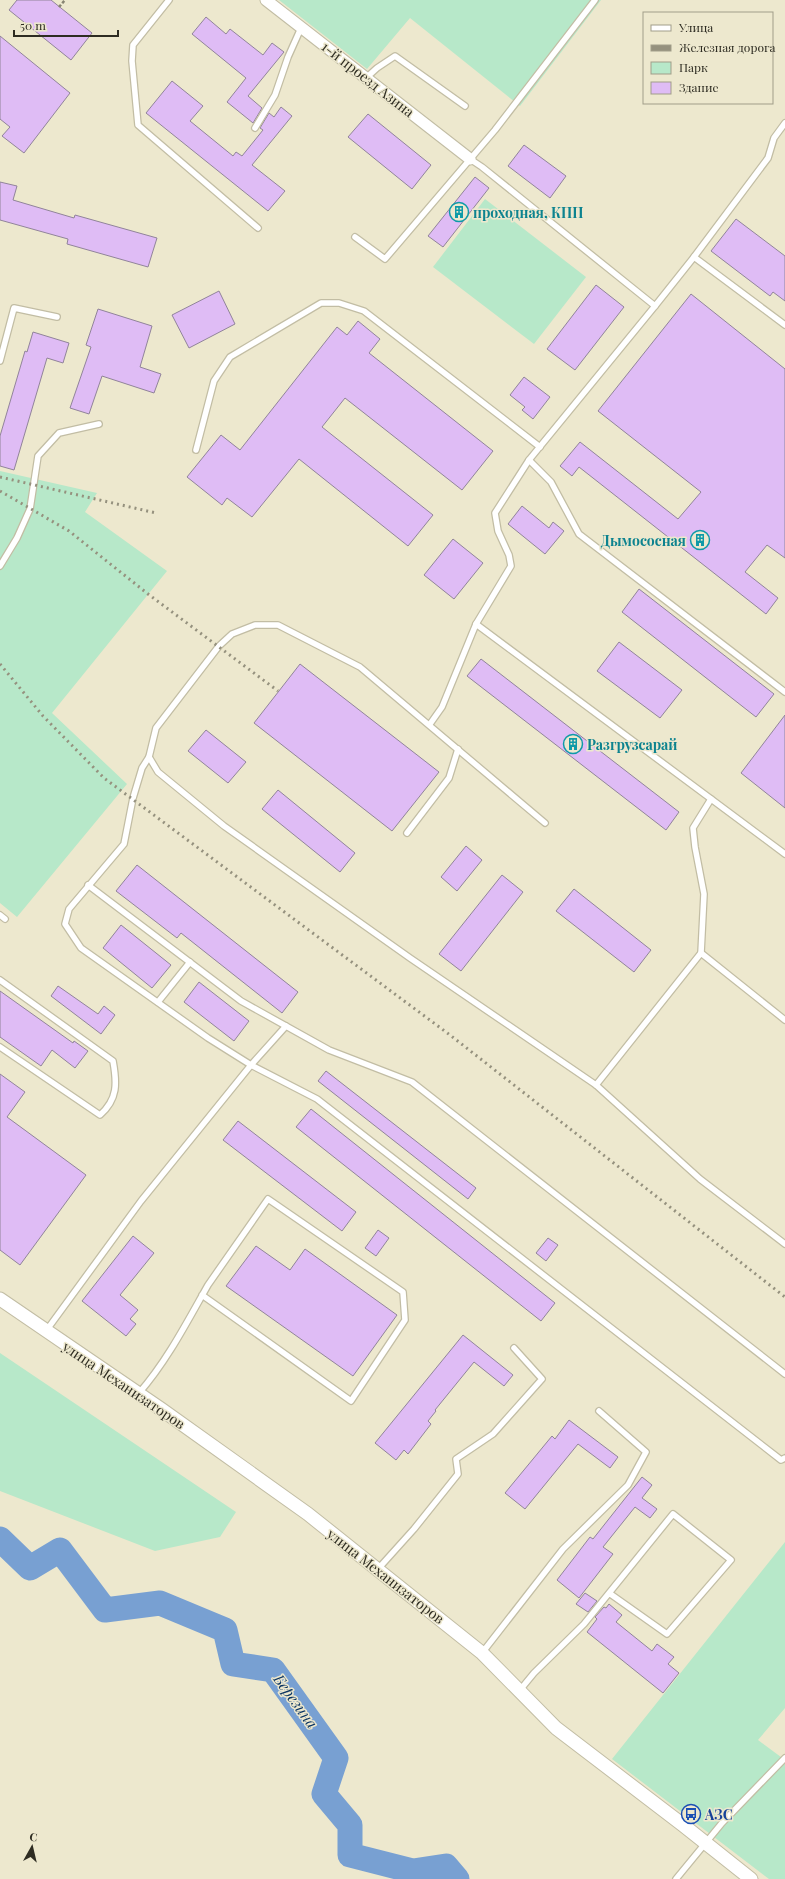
<svg xmlns="http://www.w3.org/2000/svg" width="785" height="1879" font-family="'Playfair Display',serif">
<rect width="100%" height="100%" fill="#ede8ce"/>
<!-- green -->
<g fill="#b7e8c9">
<polygon points="279,0 601,0 520,106 410,18 367,69"/>
<polygon points="485,199 586,277 534,344 433,267"/>
<polygon points="0,471 97,493 85,512 167,571 52,713 127,784 17,917 0,903"/>
<polygon points="0,1353 236,1512 220,1537 155,1551 0,1491"/>
<polygon points="785,1542 785,1708 758,1740 785,1760 785,1879 769,1879 612,1759"/>
</g>
<g fill="none" stroke-linecap="round" stroke-linejoin="round">
<!-- river -->
<polyline stroke="#78a0d2" stroke-width="25" points="0,1539 30,1568 60,1550 105,1610 160,1603 225,1630 233,1664 273,1670 336,1758 324,1794 350,1825 350,1855 413,1871 446,1866 457,1879"/>
</g>
<!-- building -->
<g fill="#dfbcf5" stroke="#91849a">
<polygon points="17,0 51,0 92,33 71,60 9,10"/>
<polygon points="206,17 226,34 230,29 263,55 272,43 284,52 248,96 262,108 253,123 227,102 246,78 192,34"/>
<polygon points="0,36 70,93 24,153 2,136 10,127 0,119"/>
<polygon points="172,81 203,106 190,121 233,156 236,152 242,156 263,130 260,128 269,113 274,117 281,107 292,116 252,165 285,191 268,211 146,113"/>
<polygon points="368,114 431,165 412,189 348,137"/>
<polygon points="524,145 566,176 550,198 508,166"/>
<polygon points="475,177 489,188 443,247 428,236"/>
<polygon points="0,182 17,186 13,200 74,218 75,215 157,238 148,267 67,244 68,239 0,220"/>
<polygon points="736,219 785,256 785,301 773,292 770,296 711,251"/>
<polygon points="596,285 624,307 575,370 547,349"/>
<polygon points="219,291 235,324 189,348 172,315"/>
<polygon points="691,294 785,369 785,558 767,545 745,572 778,598 766,614 579,467 572,476 560,466 580,442 678,519 701,492 598,411"/>
<polygon points="98,309 152,326 140,367 161,374 154,393 102,376 89,414 70,408 91,347 86,345"/>
<polygon points="358,321 380,339 369,353 493,451 462,490 345,398 322,427 433,515 408,546 299,459 252,517 227,498 222,505 187,477 221,435 240,450 337,327 347,335"/>
<polygon points="33,332 69,343 63,363 47,358 14,470 0,466 0,436 25,351 27,352"/>
<polygon points="524,377 550,397 533,419 522,410 525,407 510,395"/>
<polygon points="522,506 549,528 553,522 564,531 545,554 508,524"/>
<polygon points="453,539 483,563 454,599 424,575"/>
<polygon points="639,589 774,694 756,717 622,612"/>
<polygon points="619,642 682,690 660,718 597,671"/>
<polygon points="481,659 679,812 666,830 467,676"/>
<polygon points="300,664 439,772 392,831 254,723"/>
<polygon points="785,715 785,808 741,773"/>
<polygon points="206,730 246,762 228,783 188,751"/>
<polygon points="278,790 355,853 340,872 262,809"/>
<polygon points="466,846 482,860 457,891 441,877"/>
<polygon points="137,865 298,992 282,1013 181,933 177,938 116,891"/>
<polygon points="502,875 523,892 461,971 439,954"/>
<polygon points="574,889 651,950 634,972 556,911"/>
<polygon points="121,925 171,965 152,988 103,948"/>
<polygon points="199,982 249,1021 234,1041 184,1002"/>
<polygon points="58,986 98,1014 104,1006 115,1015 101,1034 51,996"/>
<polygon points="0,991 73,1043 74,1041 88,1051 75,1068 52,1050 41,1066 0,1037"/>
<polygon points="326,1071 476,1188 468,1199 318,1081"/>
<polygon points="0,1074 25,1092 7,1117 86,1175 20,1265 0,1250"/>
<polygon points="311,1109 555,1303 541,1321 296,1127"/>
<polygon points="238,1121 356,1212 342,1231 223,1140"/>
<polygon points="378,1230 389,1238 376,1256 365,1248"/>
<polygon points="133,1236 154,1253 120,1295 138,1310 130,1319 136,1324 126,1336 82,1301"/>
<polygon points="548,1238 558,1245 546,1261 536,1253"/>
<polygon points="256,1246 290,1270 305,1249 397,1315 353,1376 226,1286"/>
<polygon points="463,1335 513,1375 504,1386 474,1362 435,1410 436,1411 428,1421 431,1424 408,1454 404,1450 396,1460 375,1443"/>
<polygon points="569,1420 618,1457 610,1468 578,1444 525,1509 505,1493 552,1436 555,1439"/>
<polygon points="642,1477 652,1485 642,1498 657,1509 650,1518 635,1507 603,1547 613,1554 579,1598 557,1580 590,1537 593,1539"/>
<polygon points="585,1593 597,1601 588,1612 576,1604"/>
<polygon points="609,1604 622,1615 616,1622 652,1651 657,1644 674,1657 668,1664 679,1673 663,1693 587,1632 597,1619 595,1617 604,1607 606,1608"/>
</g>
<g fill="none" stroke-linecap="round" stroke-linejoin="round">
<!-- service casing -->
<g stroke="#c2bda4" stroke-width="8">
<g id="service">
<polyline points="169,0 133,45 132,61 138,125 258,228"/>
<polyline points="366,78 377,68 395,56 465,106"/>
<polyline points="255,128 275,95 288,57 301,28"/>
<polyline points="470,159 482,167 655,306 694,257 768,158 774,138 785,123"/>
<polyline points="355,237 385,259 495,130 595,0"/>
<polyline points="694,257 785,325"/>
<polyline points="0,361 14,308 57,317"/>
<polyline points="196,450 214,381 230,357 321,303 339,303 364,311 540,447"/>
<polyline points="529,460 551,482 579,534 785,692"/>
<polyline points="0,566 17,538 30,509 38,456 59,433 99,424"/>
<polyline points="476,624 785,854"/>
<polyline points="430,724 442,707 476,624 511,566 509,555 498,531 495,513 529,460 655,306"/>
<polyline points="149,757 158,772 224,826 410,958 596,1085 700,1179 785,1244"/>
<polyline points="545,823 360,667 278,625 255,625 232,634 219,646 156,728 149,757 142,768 133,798 124,844 69,909 65,924 81,948 208,1038 251,1065 317,1099 781,1460 785,1458"/>
<polyline points="407,833 449,778 458,749"/>
<polyline points="88,885 241,1001 329,1050 412,1082 785,1374"/>
<polyline points="0,915 5,919"/>
<polyline points="701,953 704,894 695,847 693,828 711,799"/>
<path d="M0,980L113,1061C117,1083 118,1099 100,1115L0,1047"/>
<polyline points="158,1002 190,962"/>
<polyline points="596,1085 701,953 785,1020"/>
<polyline points="46,1331 141,1201 251,1065 286,1026"/>
<path d="M139,1393C167,1361 187,1322 208,1285L268,1199L403,1292L405,1320L351,1401L202,1295"/>
<polyline points="378,1569 414,1529 458,1474 456,1459 493,1434 542,1379 514,1348"/>
<polyline points="482,1653 563,1549 628,1485 646,1452 599,1411"/>
<polyline points="520,1690 534,1673 584,1624 673,1514 731,1560 667,1634 609,1593"/>
<polyline points="676,1879 722,1823 785,1758"/>
</g>
</g>
<!-- minor casing -->
<g stroke="#c2bda4" stroke-width="13">
<polyline id="minor" points="266,0 470,159"/>
</g>
<!-- tertiary casing -->
<g stroke="#c2bda4" stroke-width="15">
<polyline id="tertiary" points="0,1299 161,1409 308,1514 482,1653 556,1728 683,1825 751,1879"/>
</g>
<!-- path -->
<polyline stroke="#878472" stroke-width="2.5" stroke-dasharray="3 2" stroke-linecap="butt" points="59,7 65,0"/>
<!-- service -->
<use href="#service" stroke="#fff" stroke-width="5.5"/>
<!-- minor -->
<use href="#minor" stroke="#fff" stroke-width="11"/>
<!-- tertiary -->
<use href="#tertiary" stroke="#fff" stroke-width="13"/>
<!-- rail -->
<g stroke="#95917e" stroke-width="3" stroke-dasharray="2 4" stroke-linecap="butt">
<polyline points="0,477 156,513"/>
<polyline points="0,491 69,531 148,594 278,691"/>
<polyline points="0,664 43,716 104,778 450,1035 785,1297"/>
</g>
</g>
<!-- icons -->
<defs>
<g id="building-ring" transform="scale(1)"><circle r="9.5" fill="#ede8ce" stroke="#0f9aa8" stroke-width="1.5"/><path d="M-4-6H4V6H1V3H-1V6H-4ZM-2.5-4.3h1.7v1.8h-1.7ZM.8-4.3h1.7v1.8H.8ZM-2.5-1h1.7V.8h-1.7ZM.8-1h1.7V.8H.8Z" fill="#0f9aa8"/></g>
<g id="bus-ring" transform="scale(1)"><circle r="9.5" fill="#ede8ce" stroke="#1a4fb4" stroke-width="1.5"/><path d="M-5-6H5V4H4V6H2V4H-2V6H-4V4H-5ZM-3.5-4V0h7V-4ZM-3.5 1.2v1.5H-2V1.2ZM2 1.2v1.5H3.5V1.2Z" fill="#1a4fb4"/></g>
</defs>
<g fill-rule="evenodd">
<use href="#building-ring" x="459" y="212"/>
<use href="#building-ring" x="700" y="540"/>
<use href="#building-ring" x="573" y="744"/>
<use href="#bus-ring" x="691" y="1814"/>
</g>
<g text-anchor="middle" dominant-baseline="central" stroke-width="3" stroke-linejoin="round" paint-order="stroke">
<!-- street labels -->
<g font-size="14" fill="#2e2c22" stroke="#ede8ce">
<text transform="translate(368 79) rotate(38)">1-й проезд Азина</text>
<text transform="translate(124 1385) rotate(34)">улица Механизаторов</text>
<text transform="translate(386 1576) rotate(38)">улица Механизаторов</text>
</g>
<!-- culture labels -->
<g font-size="14" font-weight="bold" fill="#0d838f" stroke="#ede8ce" text-anchor="start">
<text x="473" y="212">проходная, КПП</text>
<text x="686" y="540" text-anchor="end">Дымососная</text>
<text x="587" y="744">Разгрузсарай</text>
</g>
<!-- transit labels -->
<g font-size="14" font-weight="bold" fill="#164399" stroke="#ede8ce" text-anchor="start">
<text x="705" y="1814">АЗС</text>
</g>
<!-- water labels -->
<g font-size="15" font-style="italic" fill="#0a3462" stroke="#ede8ce">
<text transform="translate(296 1701) rotate(54)">Березина</text>
</g>
</g>
<!-- legend -->
<rect x="643" y="12" width="130" height="92" fill="#ede8ce" stroke="#a19d89"/>
<rect x="651" y="25" width="20" height="6" fill="#ffffff" stroke="#a19d89"/>
<text x="679" y="32" font-size="12" fill="#2e2c22">Улица</text>
<rect x="651" y="45" width="20" height="6" fill="#95917e" stroke="#a19d89"/>
<text x="679" y="52" font-size="12" fill="#2e2c22">Железная дорога</text>
<rect x="651" y="62" width="20" height="12" fill="#b7e8c9" stroke="#a19d89"/>
<text x="679" y="72" font-size="12" fill="#2e2c22">Парк</text>
<rect x="651" y="82" width="20" height="12" fill="#dfbcf5" stroke="#a19d89"/>
<text x="679" y="92" font-size="12" fill="#2e2c22">Здание</text>
<!-- north arrow -->
<g transform="translate(32 1847) rotate(8)" stroke="#ede8ce" stroke-width="3" paint-order="stroke">
<path d="M0-3L7 15L0 10L-7 15Z" fill="#2e2c22"/>
<text y="-6" font-size="11" font-weight="bold" text-anchor="middle" fill="#2e2c22">С</text>
</g>
<!-- scale -->
<path d="M14 30v6h104v-6" fill="none" stroke="#2e2c22" stroke-width="2"/>
<text x="20" y="30" font-size="12" fill="#2e2c22" stroke="#ede8ce" stroke-width="3" paint-order="stroke">50 m</text>
</svg>
